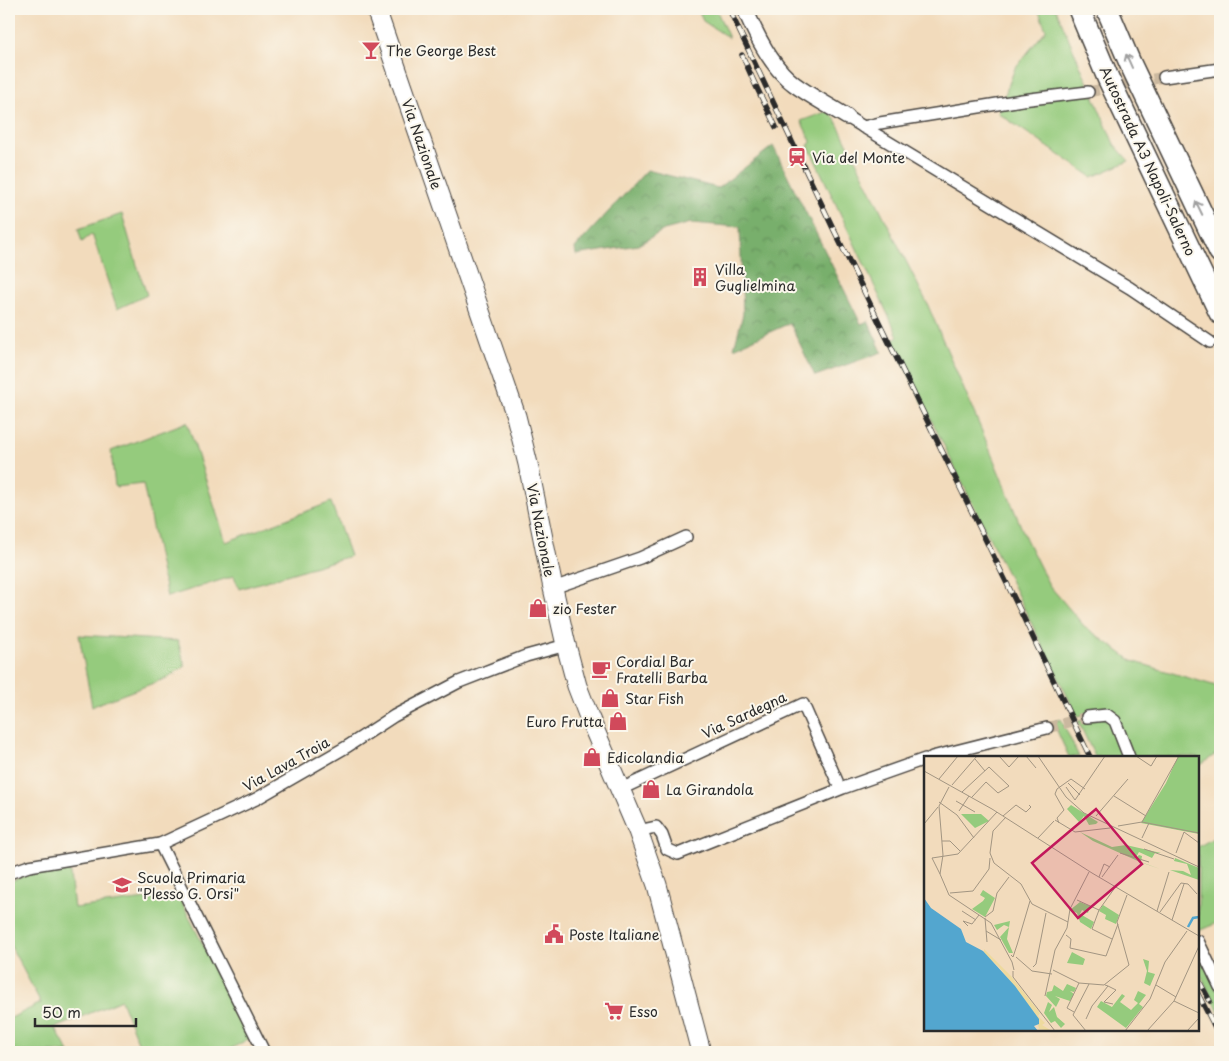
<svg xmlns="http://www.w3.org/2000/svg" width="1229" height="1061" font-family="'Playpen Sans',sans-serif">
<defs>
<pattern id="forest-crowns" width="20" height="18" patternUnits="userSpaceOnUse" patternTransform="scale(1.25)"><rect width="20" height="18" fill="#78af6c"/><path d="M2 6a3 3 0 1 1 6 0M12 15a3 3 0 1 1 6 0" fill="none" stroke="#638f59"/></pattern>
</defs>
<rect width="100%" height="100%" fill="#fbf7ec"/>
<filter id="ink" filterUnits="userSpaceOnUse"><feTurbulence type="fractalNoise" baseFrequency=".02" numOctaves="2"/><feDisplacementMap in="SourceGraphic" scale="10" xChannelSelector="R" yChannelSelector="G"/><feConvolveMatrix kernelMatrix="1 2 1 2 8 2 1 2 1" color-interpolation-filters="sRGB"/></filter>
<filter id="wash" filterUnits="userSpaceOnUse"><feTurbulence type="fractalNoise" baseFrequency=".0096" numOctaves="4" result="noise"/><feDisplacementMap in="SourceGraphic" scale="20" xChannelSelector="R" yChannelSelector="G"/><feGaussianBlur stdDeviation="1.12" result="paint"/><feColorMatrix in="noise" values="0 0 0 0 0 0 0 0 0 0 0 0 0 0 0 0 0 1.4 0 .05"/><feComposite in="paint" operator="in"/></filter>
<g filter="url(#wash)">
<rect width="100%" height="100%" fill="#f2dbbc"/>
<!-- green -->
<g fill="#95cb7d" stroke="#607b54">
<polygon points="698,9 716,9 729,38 703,21"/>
<polygon points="1038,9 1056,9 1114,144 1129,161 1092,177 998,113 1015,68 1046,30"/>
<polygon points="828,111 834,117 926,301 987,443 1026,539 1049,585 1084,626 1132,661 1216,686 1220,690 1220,751 1198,767 1198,757 1133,757 1102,712 1077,716 892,340 898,336 808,145 810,144 811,141 801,121"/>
<polygon points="122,214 137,265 147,295 117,309 92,234 82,242 78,229"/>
<polygon points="187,422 226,542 331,502 350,556 239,589 234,576 167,597 143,484 115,487 111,451"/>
<polygon points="79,635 178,641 185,666 167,678 92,706"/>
<polygon points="1103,717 1112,723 1125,757 1095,757 1078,721"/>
<polygon points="1061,719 1079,757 1069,757 1053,722"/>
<polygon points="1220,834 1220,922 1198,931 1198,847"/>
<polygon points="69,866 74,908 178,895 250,1038 225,1052 142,1052 121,1000 55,1028 69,1052 15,1052 9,1039 9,1019 41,1003 9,943 9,882 29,874"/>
<polygon points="1198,949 1220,996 1220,1014 1198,970"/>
</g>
<!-- forest -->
<polygon fill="url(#forest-crowns)" stroke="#526d4c" points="773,146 861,324 868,321 882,352 815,376 790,323 734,348 743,314 740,227 691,223 664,230 638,245 576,255 575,248 647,170 718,188"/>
</g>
<g filter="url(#ink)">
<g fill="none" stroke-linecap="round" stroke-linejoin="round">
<!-- minor-tunnel -->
<g stroke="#cab89f" stroke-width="11" stroke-dasharray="11 5.5" stroke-linecap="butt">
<polyline points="1088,92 1164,77"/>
<polyline points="1047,728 1087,717"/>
</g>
<!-- minor casing -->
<g stroke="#494541" stroke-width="14">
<g id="minor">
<polyline points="1164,77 1220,69"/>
<polyline points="847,117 1130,288 1210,342"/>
<polyline points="863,127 880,123 1022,100 1088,92"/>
<polyline points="553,588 640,558 686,537"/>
<polyline points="1087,717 1107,715 1115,721 1129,757"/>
<polyline points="932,757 1047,728"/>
<polyline points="621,789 803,704 837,781"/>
<polyline points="638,831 656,827 662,835 667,849 678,854 843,788 925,759"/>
<polyline points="160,844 264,1052"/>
<polyline points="9,873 29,866 160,844 256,799 348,746 394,716 459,682 526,656 566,645"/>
<polyline points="1198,941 1220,987"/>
</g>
</g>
<!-- tertiary casing -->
<g stroke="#494541" stroke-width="18">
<path id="tertiary" d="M745,9C755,33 772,68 794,84C810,96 830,106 847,117"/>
</g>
<!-- primary casing -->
<g stroke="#494541" stroke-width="21">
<polyline id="primary" points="376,9 516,416 528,464 553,588 566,645 577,686 589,717 638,831 657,885 701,1052"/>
</g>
<!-- motorway casing -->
<g stroke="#494541" stroke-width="24">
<g id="motorway">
<polyline points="1079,9 1108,78 1220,313"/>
<polyline points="1107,9 1130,63 1220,252"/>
</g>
</g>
<!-- minor -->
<use href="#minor" stroke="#fff" stroke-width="11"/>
<!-- tertiary -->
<use href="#tertiary" stroke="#fff" stroke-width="15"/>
<!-- primary -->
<use href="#primary" stroke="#fff" stroke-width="19"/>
<!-- motorway -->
<use href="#motorway" stroke="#fff" stroke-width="21"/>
<!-- rail casing -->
<g stroke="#2b2b2b" stroke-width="5.5">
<g id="rail">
<polyline points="729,9 832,226 1017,604 1090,757"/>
<polyline points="742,55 755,84 776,127"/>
<polyline points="1198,979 1210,1001"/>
<polyline points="1198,994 1220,1037"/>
</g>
</g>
<!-- rail -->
<use href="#rail" stroke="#fbf7ec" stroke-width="4" stroke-dasharray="11" stroke-linecap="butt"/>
</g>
<!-- one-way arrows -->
<defs><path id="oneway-shaft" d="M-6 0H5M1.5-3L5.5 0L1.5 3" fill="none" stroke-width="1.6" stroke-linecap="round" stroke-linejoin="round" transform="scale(1.25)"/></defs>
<g stroke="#a0a0a0">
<use href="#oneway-shaft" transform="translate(1129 61) rotate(-114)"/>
<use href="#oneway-shaft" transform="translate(1199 208) rotate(-116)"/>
</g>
</g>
<!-- icons -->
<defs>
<g id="bar-bare" transform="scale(1.5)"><path d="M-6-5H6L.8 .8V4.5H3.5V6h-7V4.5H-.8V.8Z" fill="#d1495b" stroke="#fbf7ec" stroke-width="2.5" paint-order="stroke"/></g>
<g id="station-bare" transform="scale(1.5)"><path d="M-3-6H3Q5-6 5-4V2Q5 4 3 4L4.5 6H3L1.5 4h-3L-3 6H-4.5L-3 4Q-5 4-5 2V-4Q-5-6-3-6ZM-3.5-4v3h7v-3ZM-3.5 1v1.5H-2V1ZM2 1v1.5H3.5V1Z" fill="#d1495b" stroke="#fbf7ec" stroke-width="2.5" paint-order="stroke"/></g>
<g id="building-bare" transform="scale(1.5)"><path d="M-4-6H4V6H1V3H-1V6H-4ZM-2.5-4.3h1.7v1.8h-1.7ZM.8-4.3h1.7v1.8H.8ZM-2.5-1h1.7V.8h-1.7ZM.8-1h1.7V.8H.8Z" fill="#d1495b" stroke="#fbf7ec" stroke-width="2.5" paint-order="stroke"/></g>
<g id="shop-bare" transform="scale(1.5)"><path d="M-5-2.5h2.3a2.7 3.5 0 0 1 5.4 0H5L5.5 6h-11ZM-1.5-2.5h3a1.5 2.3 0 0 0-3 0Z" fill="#d1495b" stroke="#fbf7ec" stroke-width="2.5" paint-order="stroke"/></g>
<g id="cafe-bare" transform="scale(1.5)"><path d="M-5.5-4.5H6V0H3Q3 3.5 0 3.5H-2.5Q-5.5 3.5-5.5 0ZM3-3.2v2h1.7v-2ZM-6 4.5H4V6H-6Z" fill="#d1495b" stroke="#fbf7ec" stroke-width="2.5" paint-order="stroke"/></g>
<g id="school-bare" transform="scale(1.5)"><path d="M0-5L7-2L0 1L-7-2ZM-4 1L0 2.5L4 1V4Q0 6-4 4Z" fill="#d1495b" stroke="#fbf7ec" stroke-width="2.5" paint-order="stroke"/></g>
<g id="civic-bare" transform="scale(1.5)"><path d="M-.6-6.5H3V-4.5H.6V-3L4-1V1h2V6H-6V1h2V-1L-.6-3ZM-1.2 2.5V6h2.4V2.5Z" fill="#d1495b" stroke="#fbf7ec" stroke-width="2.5" paint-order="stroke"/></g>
<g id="supermarket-bare" transform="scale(1.5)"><path d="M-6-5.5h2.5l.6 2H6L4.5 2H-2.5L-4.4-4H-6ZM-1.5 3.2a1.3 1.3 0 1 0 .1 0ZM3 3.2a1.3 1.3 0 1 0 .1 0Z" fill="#d1495b" stroke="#fbf7ec" stroke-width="2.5" paint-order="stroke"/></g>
</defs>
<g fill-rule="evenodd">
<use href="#bar-bare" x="371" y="50"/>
<use href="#station-bare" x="797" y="157"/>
<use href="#building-bare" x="700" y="277"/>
<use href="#shop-bare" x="538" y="608"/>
<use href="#cafe-bare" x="601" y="669"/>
<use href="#shop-bare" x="610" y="698"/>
<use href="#shop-bare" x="618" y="721"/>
<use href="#shop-bare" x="592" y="757"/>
<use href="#shop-bare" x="651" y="789"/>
<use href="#school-bare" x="122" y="885"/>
<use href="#civic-bare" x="554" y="934"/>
<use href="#supermarket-bare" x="614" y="1011"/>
</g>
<g text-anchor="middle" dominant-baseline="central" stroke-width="4" stroke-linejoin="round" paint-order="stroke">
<!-- poi labels -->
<g font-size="14" fill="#2b2b2b" stroke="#fbf7ec" text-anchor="start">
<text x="386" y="50">The George Best</text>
<text x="812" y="157">Via del Monte</text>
<text x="715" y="269">Villa<tspan x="715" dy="16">Guglielmina</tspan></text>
<text x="553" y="608">zio Fester</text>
<text x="616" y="661">Cordial Bar<tspan x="616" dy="16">Fratelli Barba</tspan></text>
<text x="625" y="698">Star Fish</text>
<text x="603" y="721" text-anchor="end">Euro Frutta</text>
<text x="607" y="757">Edicolandia</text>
<text x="666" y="789">La Girandola</text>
<text x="137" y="877">Scuola Primaria<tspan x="137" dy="16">"Plesso G. Orsi"</tspan></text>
<text x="569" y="934">Poste Italiane</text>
<text x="629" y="1011">Esso</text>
</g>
<!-- street labels -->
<g font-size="14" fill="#2b2b2b" stroke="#fbf7ec">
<text transform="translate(422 144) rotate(71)">Via Nazionale</text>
<text transform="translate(1148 161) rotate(65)">Autostrada A3 Napoli-Salerno</text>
<text transform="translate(541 530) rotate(79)">Via Nazionale</text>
<text transform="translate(744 715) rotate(-25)">Via Sardegna</text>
<text transform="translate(286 764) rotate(-29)">Via Lava Troia</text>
</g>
</g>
<!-- overview -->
<g transform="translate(924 756)">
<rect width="275" height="275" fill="#f2dbbc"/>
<path d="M254,0H275V78L217,67L242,27ZM147,49L174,66L172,68L165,69L160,60L155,66L143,53ZM37,58H57L65,65L51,72ZM156,76L188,91L202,89L237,97H231L228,102L215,96L211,103L215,99L218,100L217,106L236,113L216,106L169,85ZM251,102L275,112V124L246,114L259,115L267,119L263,108L250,105ZM59,134L71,142L61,161L48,153L59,145L61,142L56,139ZM156,146L166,150L164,157L158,154L156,158L170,166L167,173L156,166L153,157L146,154ZM179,149L195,159L192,168L181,163L182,159L175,155ZM86,165L83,183L89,197H85L76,181L85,171L80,169L73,174L70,169ZM148,196L161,203L159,209L143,207ZM219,203L225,205L224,216L231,218L226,230L220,227L223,215ZM143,228L152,232L150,236L146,235L150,238L146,245L131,240L136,243L132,251L122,240L123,236L128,235L130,229L139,235ZM214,235L222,239L215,248L219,251L202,272L173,251L177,245L188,251L198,238L201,240L196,246L207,254L214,247L210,244ZM124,246L128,249L125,256L130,251L133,261L141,268L137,272L131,265L127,267L120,257Z" fill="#95cb7d"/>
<path d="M60,193L87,220L116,257L114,260L121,267L118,269L128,275L115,273L112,259L75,211L60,198Z" fill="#eeda9e"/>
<path d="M0,142L7,152L37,173L42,186L59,195L91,230L115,263V268L110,270L114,275H0Z" fill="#53a6cf"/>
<path fill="none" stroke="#53a6cf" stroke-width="2.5" d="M264,171L269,162L275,161"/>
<path fill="none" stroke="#a29582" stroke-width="1" d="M75,0L85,11L95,0M102,0L112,12M114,0L142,41L160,57L275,111M212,0L227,10L233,0M51,3L61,15M0,15L68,53L168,117L275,180M15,23L34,0M144,27L156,39M28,29L53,0M25,31L15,50L19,99L16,118L25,139L67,167L88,206L90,214M142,31L151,44L181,0M38,36L65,11L85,30L74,37L62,26L48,41M190,40L222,60M32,45L51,56M15,46L33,59L50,82M35,55L45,40M79,60L92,49L102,56L107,51L105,49M172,60L204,23M131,64L151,76L186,72M218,66L255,0M135,67L133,62L140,54L131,38L133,33L147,23L161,33M0,68L14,51M194,70L218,66L275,77M114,82L130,65M218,82L225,67M18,85H26L36,95M220,93L250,103M66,97L70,107L97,128L108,148L144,166M66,97L69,75L82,61M196,97L225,106M252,97L260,76L275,87M16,118L8,102L34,98L73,56M175,121L180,108L186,111M178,121L194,99M26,137L49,135L65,113L66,102M153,144L175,154L190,133M175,154L168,173L188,183M38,155L52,164M233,155L245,116M236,156L257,127L264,128L273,138M61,161L69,155L73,137L85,121M61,162L63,186M248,164L260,128M44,170L39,165L48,168L55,159M62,175L77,184M142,179L147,183L146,192L182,200L194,168M87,199L89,201L93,189L106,145M92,201L108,215L128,218M109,211L112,208L122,157M129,214L155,227L180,229L205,209L193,166L203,139M89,215V221L131,275M232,229L252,241M184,230L192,234L180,246L189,248M121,240L131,194L143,172L146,153L165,116M250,245L275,257M150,256L143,252L155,227M162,263L168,250L184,230L181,229M162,275L149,259L165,228M201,275L226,243L241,206L263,175M223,275L250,245L275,190M263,275L275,262"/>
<path fill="#c2185b" fill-opacity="0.15" stroke="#c2185b" stroke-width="2.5" d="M172,53L218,108L154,162L108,107Z"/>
<rect width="275" height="275" fill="none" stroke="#2b2b2b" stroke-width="2.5"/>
</g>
<!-- margin -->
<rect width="1229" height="1061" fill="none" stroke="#fbf7ec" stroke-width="30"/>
<!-- scale -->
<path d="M35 1018v8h101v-8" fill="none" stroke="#2b2b2b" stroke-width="2.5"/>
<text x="42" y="1018" font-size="15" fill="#2b2b2b" stroke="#fbf7ec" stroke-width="4" paint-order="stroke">50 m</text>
</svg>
